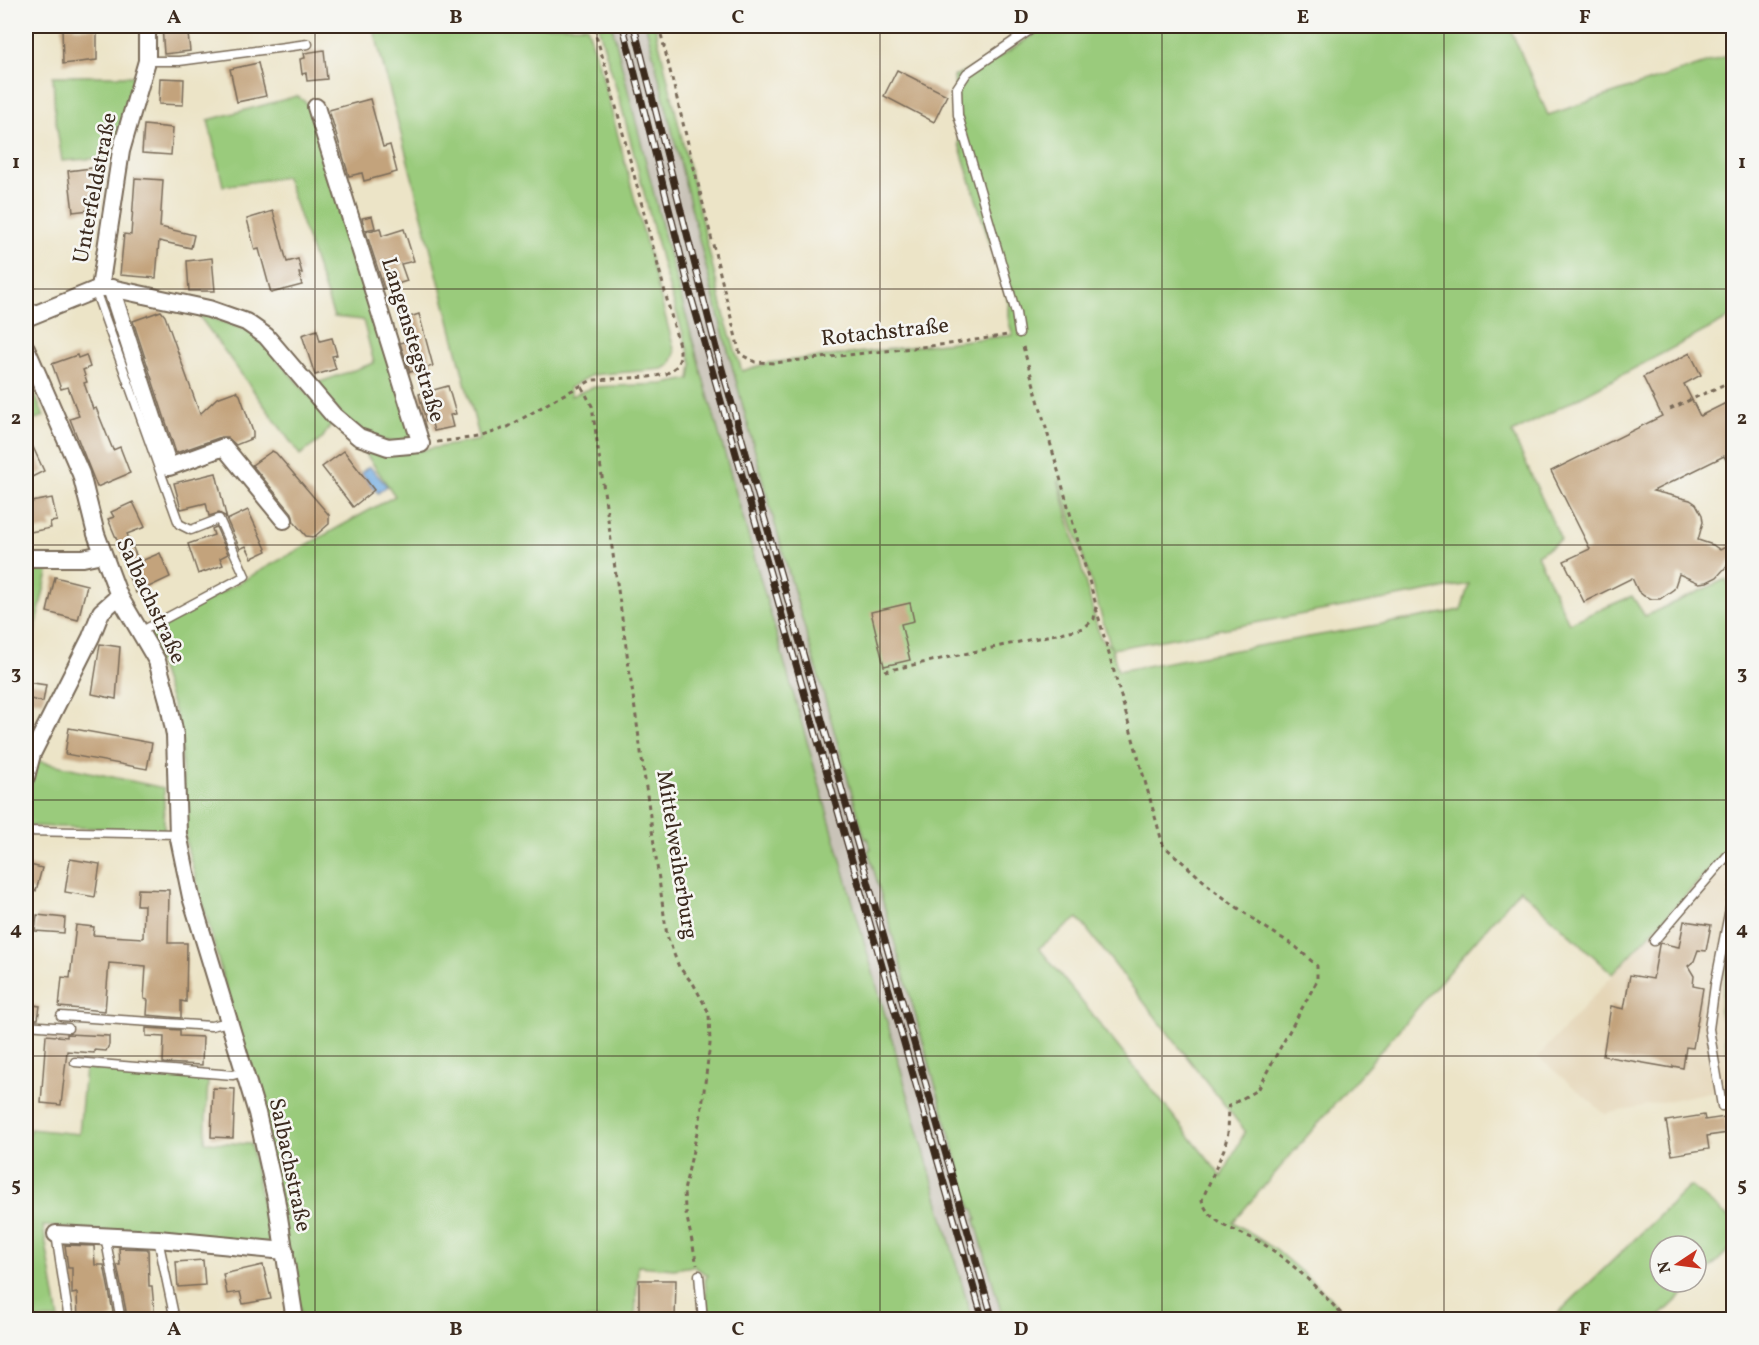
<svg xmlns="http://www.w3.org/2000/svg" width="1759" height="1345" font-family="Vollkorn,serif">
<rect width="100%" height="100%" fill="#f6f6f2"/>
<filter id="ink" filterUnits="userSpaceOnUse"><feTurbulence type="fractalNoise" baseFrequency=".0167" numOctaves="2"/><feDisplacementMap in="SourceGraphic" scale="12" xChannelSelector="R" yChannelSelector="G"/><feConvolveMatrix kernelMatrix="1 2 1 2 8 2 1 2 1" color-interpolation-filters="sRGB"/></filter>
<filter id="wash" filterUnits="userSpaceOnUse"><feTurbulence type="fractalNoise" baseFrequency=".008" numOctaves="4" result="noise"/><feDisplacementMap in="SourceGraphic" scale="24" xChannelSelector="R" yChannelSelector="G"/><feGaussianBlur stdDeviation="1.35" result="paint"/><feColorMatrix in="noise" values="0 0 0 0 0 0 0 0 0 0 0 0 0 0 0 0 0 1.4 0 .05"/><feComposite in="paint" operator="in"/></filter>
<g filter="url(#wash)">
<rect width="100%" height="100%" fill="#ece4c7"/>
<!-- built -->
<polygon fill="#e5d6b7" points="1733,844 1733,931 1720,1010 1728,1088 1605,1114 1538,1057"/>
<!-- industrial -->
<polygon fill="#c9c3b8" points="612,26 646,26 713,295 768,500 865,838 868,838 871,850 869,851 971,1208 974,1208 977,1220 975,1221 1003,1319 972,1319 700,367 666,242"/>
<!-- green -->
<g fill="#9acb7b" stroke="#6a7a4c" stroke-width="1.5" fill-rule="evenodd">
<polygon points="373,26 587,26 601,71 675,353 670,365 663,369 592,375 569,388 571,396 593,387 663,384 690,379 692,364 665,274 622,108 598,26 612,26 666,242 700,367 972,1319 708,1319 705,1280 708,1275 693,1266 674,1269 638,1266 635,1319 302,1319 235,1021 186,843 180,728 148,633 395,496 364,451 405,453 480,440"/>
<path d="M646,26H655L726,322L742,371L768,363L1013,335L1009,323V305L959,144L954,76L1001,56L1047,26H1509L1548,115L1733,54V316L1512,433L1561,540L1537,555L1569,623L1632,596L1645,616L1726,579L1734,597L1733,844L1613,974L1520,889L1233,1222L1276,1250L1319,1287L1351,1319H1003L975,1220L977,1219L974,1209H971L868,850L871,849L868,838L865,839L768,500L713,295ZM1058,480H1059L1111,647L1100,637ZM1469,584L1461,610L1118,671L1112,649ZM1078,918L1245,1131L1222,1177L1039,948Z"/>
<polygon points="53,76 137,76 114,157 62,161 55,115"/>
<path d="M297,96L308,104L407,415L411,436C375,459 335,408 314,384L374,363L363,320L334,317L286,177L223,186L208,120Z"/>
<polygon points="197,313 253,332 319,407 331,424 322,439 300,455"/>
<polygon points="26,374 44,416 26,423"/>
<polygon points="26,567 49,568 29,655 26,655"/>
<polygon points="38,761 164,788 164,830 26,826 26,802"/>
<polygon points="1733,931 1734,1083 1733,1083 1720,1010"/>
<polygon points="85,1068 208,1080 205,1142 251,1144 270,1244 43,1226 59,1319 26,1320 26,1148 30,1129 79,1134"/>
<polygon points="1690,1186 1733,1221 1733,1246 1696,1282 1696,1246 1660,1246 1660,1282 1696,1282 1657,1319 1552,1319"/>
</g>
<!-- water -->
<polygon fill="#72ace2" stroke="#566b80" stroke-width="1.5" points="369,466 387,486 378,493 361,473"/>
<g id="blocks">
<!-- building -->
<g fill="#c3a37c">
<polygon points="62,26 74,26 74,28 97,28 97,60 63,64"/>
<polygon points="162,26 187,26 190,51 164,54"/>
<polygon points="324,50 327,79 307,81 306,73 302,74 300,59 305,58 304,53"/>
<polygon points="258,63 266,96 237,102 230,69"/>
<polygon points="897,70 947,95 934,122 884,96"/>
<polygon points="160,78 184,79 183,105 159,104"/>
<polygon points="370,99 383,147 390,145 397,172 364,181 362,173 349,176 329,110"/>
<polygon points="144,125 173,128 171,155 142,153"/>
<polygon points="99,167 101,189 96,189 98,209 73,212 68,171"/>
<polygon points="135,178 163,180 160,227 194,235 191,248 159,241 156,278 120,275 124,234 131,235"/>
<polygon points="273,211 287,262 298,259 302,273 299,273 302,285 271,293 259,249 255,250 247,219"/>
<polygon points="372,216 375,228 365,230 362,218"/>
<polygon points="380,228 382,236 404,229 414,261 401,264 407,281 384,288 366,232"/>
<polygon points="212,258 215,291 189,291 187,261"/>
<polygon points="161,311 165,316 200,414 217,398 236,391 240,395 253,432 253,438 236,445 227,437 221,437 176,453 133,321"/>
<polygon points="419,314 433,366 410,372 400,343 411,340 404,319"/>
<polygon points="317,330 320,341 332,338 337,355 332,356 336,369 315,375 302,335"/>
<polygon points="1690,353 1701,375 1684,384 1700,416 1734,399 1734,476 1724,456 1653,491 1690,500 1696,504 1702,515 1703,522 1698,540 1713,545 1720,550 1734,543 1734,558 1717,577 1707,582 1699,583 1679,574 1674,589 1660,599 1652,599 1644,596 1638,591 1632,578 1584,602 1564,561 1590,549 1551,471 1662,416 1643,377"/>
<polygon points="77,355 78,358 86,355 90,367 83,370 87,382 84,383 93,409 96,408 113,450 120,447 130,473 97,487 70,419 79,416 68,387 61,389 52,364"/>
<polygon points="448,386 456,414 450,415 453,427 434,431 431,420 426,421 419,394"/>
<polygon points="26,432 44,471 26,480"/>
<polygon points="272,451 276,453 329,515 329,524 314,537 306,536 294,522 292,513 252,465"/>
<polygon points="344,451 374,490 353,507 322,467"/>
<polygon points="216,473 227,520 248,510 267,551 252,558 246,546 240,549 225,516 219,513 209,516 206,503 181,509 174,483"/>
<polygon points="52,498 57,521 50,522 51,528 30,532 26,503"/>
<polygon points="133,502 145,527 127,534 139,562 160,553 170,577 136,593 128,575 131,573 108,519 114,517 111,512"/>
<polygon points="216,527 228,554 220,558 223,565 198,574 188,544 214,535 212,529"/>
<polygon points="55,577 87,585 78,620 47,612"/>
<polygon points="910,603 914,621 901,624 910,660 884,666 871,612"/>
<polygon points="100,644 120,647 116,699 92,694"/>
<polygon points="26,682 46,685 43,702 26,698"/>
<polygon points="69,728 152,743 147,769 65,754"/>
<polygon points="70,859 100,864 95,897 65,892"/>
<polygon points="26,864 42,868 36,891 26,889"/>
<polygon points="138,889 169,890 168,943 187,943 186,1002 181,1001 181,1018 147,1015 148,1000 144,999 146,966 109,963 105,1011 59,1007 62,977 70,978 76,925 94,927 93,935 143,938 144,905 137,905"/>
<polygon points="37,915 65,918 64,933 35,931"/>
<polygon points="1684,921 1711,925 1706,951 1698,950 1694,961 1688,966 1694,976 1693,986 1703,988 1693,1048 1686,1047 1683,1068 1673,1066 1673,1068 1603,1056 1611,1006 1624,1009 1630,975 1653,979 1659,945 1660,943 1679,947"/>
<polygon points="26,1004 40,1006 38,1019 26,1019"/>
<polygon points="146,1028 180,1030 180,1036 203,1037 202,1065 163,1063 164,1037 146,1036"/>
<polygon points="67,1034 109,1036 109,1045 106,1051 94,1050 94,1053 67,1051 61,1105 41,1103 46,1035 67,1037"/>
<polygon points="213,1088 235,1089 233,1138 211,1137"/>
<polygon points="1704,1115 1705,1120 1725,1117 1728,1133 1707,1136 1709,1149 1672,1155 1666,1121"/>
<polygon points="65,1245 94,1246 95,1265 104,1265 114,1317 106,1320 78,1320 77,1293 72,1294 72,1268 68,1268"/>
<polygon points="119,1248 148,1249 149,1286 152,1286 155,1320 131,1320 130,1315 127,1316 117,1265 120,1265"/>
<polygon points="203,1260 205,1285 178,1287 176,1262"/>
<polygon points="263,1265 271,1299 243,1304 240,1292 227,1294 223,1274"/>
<polygon points="639,1280 676,1280 675,1320 639,1320"/>
</g>
</g>
</g>
<g filter="url(#ink)">
<use href="#blocks" fill-opacity="0" stroke="#796b59" stroke-width="1.5"/>
<g fill="none" stroke-linecap="round" stroke-linejoin="round">
<!-- lane casing -->
<g stroke="#796b59" stroke-width="11">
<g id="lane">
<polyline points="147,61 179,61 308,44"/>
<polyline points="95,290 179,524 191,530 219,519 245,576 140,632"/>
<polyline points="1019,333 1016,313 958,115 957,88 967,73 1036,26"/>
<polyline points="26,831 178,834"/>
<polyline points="1654,941 1734,848"/>
<polyline points="61,1016 211,1026 229,1022"/>
<polyline points="26,1025 68,1028"/>
<polyline points="75,1062 233,1075 244,1072"/>
<polyline points="1722,1106 1709,1029 1715,985 1734,888"/>
<polyline points="56,1234 69,1320"/>
<polyline points="105,1236 121,1320"/>
<polyline points="158,1239 175,1320"/>
<polyline points="699,1275 703,1320"/>
</g>
</g>
<!-- street casing -->
<g stroke="#796b59" stroke-width="20">
<g id="street">
<polyline points="100,288 121,151 147,61 147,26"/>
<polyline points="111,288 169,467 224,447 284,520"/>
<polyline points="26,318 100,288 111,288 209,309 246,322 266,336 334,416 359,437 388,447 421,444 316,107"/>
<polyline points="26,348 81,474 96,534 119,596 157,661 168,700 175,735 178,834 191,897 257,1113 276,1198 295,1320"/>
<polyline points="26,558 83,558 102,554"/>
<polyline points="26,777 32,754 91,637 101,612 119,596"/>
<polyline points="56,1234 158,1239 285,1251"/>
</g>
</g>
<!-- path -->
<g stroke="#796b59" stroke-width="3" stroke-dasharray="4.5 4.5" stroke-linecap="butt">
<polyline points="659,26 740,354 755,362 774,363 949,344 1008,335"/>
<polyline points="582,387 592,406 667,936 679,967 694,985 709,1013 710,1044 701,1114 684,1191 685,1208 697,1265"/>
<polyline points="1670,409 1734,380"/>
<polyline points="437,442 478,437 508,427 557,398 592,380 649,377 666,374 677,366 680,358 680,349 605,65 593,26"/>
<path d="M1096,608L1163,845L1216,892L1260,924L1296,947L1317,966V981L1257,1090L1229,1106L1228,1133L1224,1149L1202,1200C1210,1228 1247,1232 1268,1247C1298,1267 1323,1294 1347,1320"/>
<polyline points="885,671 1084,628 1094,619 1096,605 1022,343"/>
</g>
<!-- lane -->
<use href="#lane" stroke="#fff" stroke-width="8"/>
<!-- street -->
<use href="#street" stroke="#fff" stroke-width="16"/>
<!-- rail casing -->
<g stroke="#3b2a1e" stroke-width="7">
<g id="rail">
<polyline points="623,26 691,296 983,1320"/>
<polyline points="634,26 716,348 993,1320"/>
</g>
</g>
<!-- rail -->
<use href="#rail" stroke="#f6f6f2" stroke-width="4.5" stroke-dasharray="14" stroke-linecap="butt"/>
</g>
</g>
<!-- grid -->
<path fill="none" stroke="#3b2a1e" stroke-width="1.5" stroke-opacity="0.55" d="M315,26V1320M597,26V1320M880,26V1320M1162,26V1320M1444,26V1320M26,289H1734M26,545H1734M26,800H1734M26,1056H1734"/>
<g text-anchor="middle" dominant-baseline="central" stroke-width="5" stroke-linejoin="round" paint-order="stroke">
<!-- street labels -->
<g font-size="22" fill="#3b2a1e" stroke="#f6f6f2">
<text transform="translate(96 188) rotate(-79)">Unterfeldstraße</text>
<text transform="translate(885 333) rotate(-6)">Rotachstraße</text>
<text transform="translate(412 340) rotate(73)">Langenstegstraße</text>
<text transform="translate(150 601) rotate(65)">Salbachstraße</text>
<text transform="translate(676 855) rotate(81)">Mittelweiherburg</text>
<text transform="translate(289 1165) rotate(78)">Salbachstraße</text>
</g>
</g>
<!-- margin -->
<rect width="1759" height="1345" fill="none" stroke="#f6f6f2" stroke-width="66"/>
<!-- north arrow -->
<g transform="translate(1678 1264) rotate(257)"><circle r="28" fill="#f6f6f2" stroke="#aba49d" stroke-width="1.5"/>
<path d="M0-4.5L10 22L0 15L-10 22Z" fill="#c8321e"/>
<text y="-9" font-size="16" font-weight="bold" text-anchor="middle" fill="#3b2a1e">N</text>
</g>
<rect x="33" y="33" width="1693" height="1279" fill="none" stroke="#3b2a1e" stroke-width="2"/>
<g font-size="20" text-anchor="middle" font-weight="bold" fill="#3b2a1e">
<text x="174" y="23">A</text>
<text x="456" y="23">B</text>
<text x="738" y="23">C</text>
<text x="1021" y="23">D</text>
<text x="1303" y="23">E</text>
<text x="1585" y="23">F</text>
<text x="16" y="168">1</text>
<text x="1742" y="168">1</text>
<text x="16" y="424">2</text>
<text x="1742" y="424">2</text>
<text x="16" y="679">3</text>
<text x="1742" y="679">3</text>
<text x="16" y="935">4</text>
<text x="1742" y="935">4</text>
<text x="16" y="1191">5</text>
<text x="1742" y="1191">5</text>
<text x="174" y="1335">A</text>
<text x="456" y="1335">B</text>
<text x="738" y="1335">C</text>
<text x="1021" y="1335">D</text>
<text x="1303" y="1335">E</text>
<text x="1585" y="1335">F</text>
</g>
</svg>
